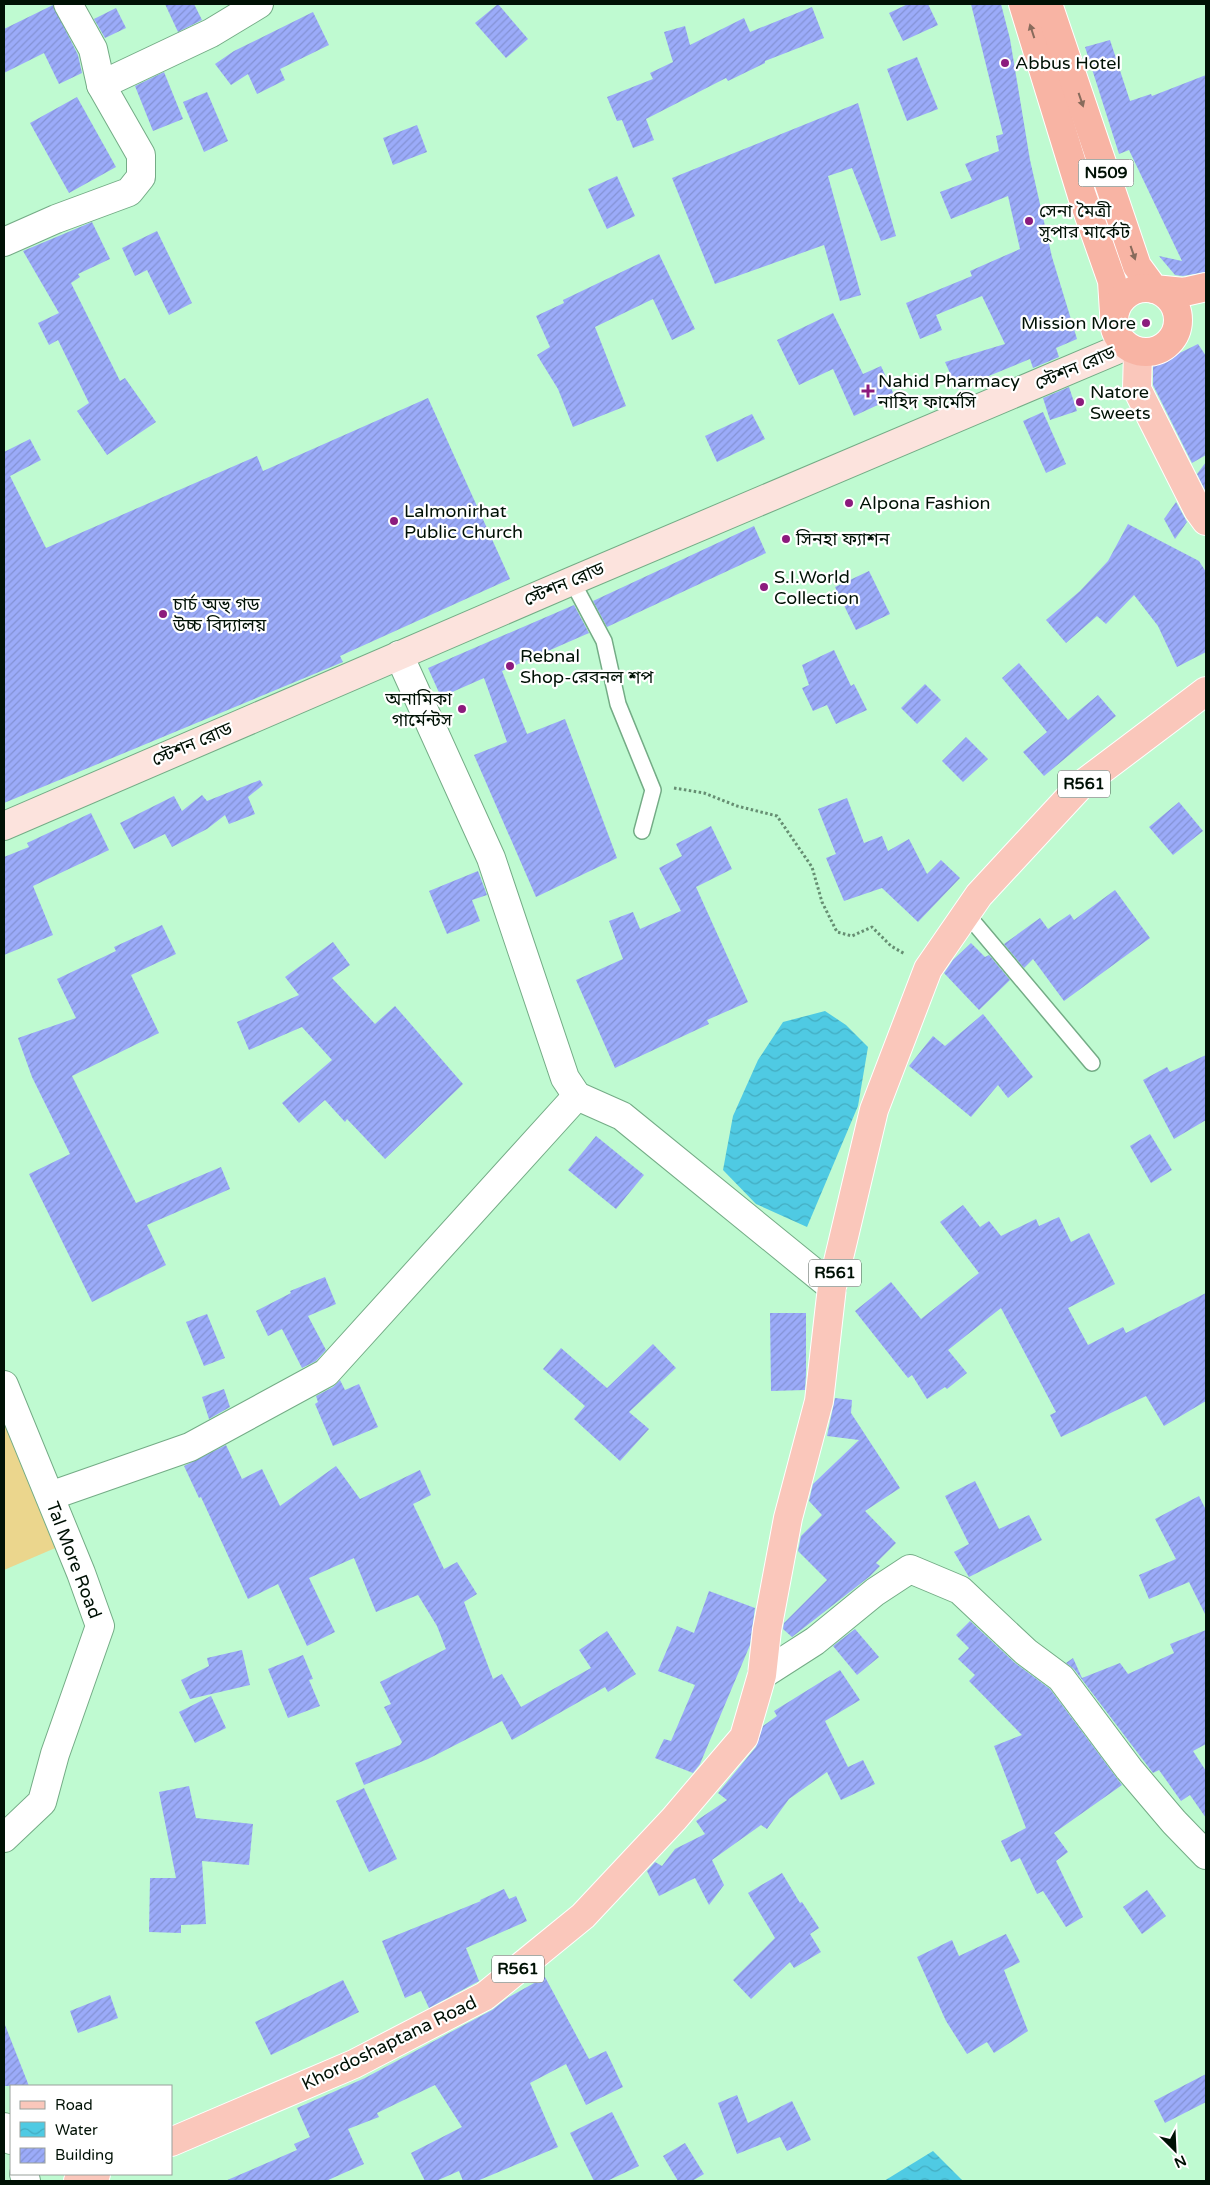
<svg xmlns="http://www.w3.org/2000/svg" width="1210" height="2185" font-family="'Varela Round','Noto Sans Bengali',sans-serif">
<defs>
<pattern id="water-waves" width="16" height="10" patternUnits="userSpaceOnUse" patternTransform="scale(1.25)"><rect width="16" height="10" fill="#4fcae3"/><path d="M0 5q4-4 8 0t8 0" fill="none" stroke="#43acc1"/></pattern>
<pattern id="building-hatch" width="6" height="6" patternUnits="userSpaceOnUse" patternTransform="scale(1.25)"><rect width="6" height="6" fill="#9babf9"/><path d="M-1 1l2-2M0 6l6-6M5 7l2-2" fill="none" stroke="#8492d4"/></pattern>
</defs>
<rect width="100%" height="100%" fill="#bffad1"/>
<!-- grass -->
<polygon fill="#ebd68d" points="4,1417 60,1546 4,1570"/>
<!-- water -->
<g fill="url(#water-waves)">
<polygon points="825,1011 846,1025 868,1047 858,1106 807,1227 756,1204 723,1170 733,1116 758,1060 783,1022"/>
<polygon points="933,2151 963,2181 884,2181"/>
</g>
<!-- building -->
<g fill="url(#building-hatch)">
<polygon points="165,4 194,4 202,20 178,32"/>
<polygon points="498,4 528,39 506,58 475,23"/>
<polygon points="908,4 928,4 938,25 903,41 889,13"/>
<polygon points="971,4 1001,4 1010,39 1030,160 1052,257 1077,339 1056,348 1059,357 1033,368 1030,359 957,389 945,362 1005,344 982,296 936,315 942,330 920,339 906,303 972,276 970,271 1020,249 1008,196 951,219 940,192 972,180 965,164 999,151 996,136 1003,134"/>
<polygon points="53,5 78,55 82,73 59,84 44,53 4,73 4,29"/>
<polygon points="812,7 824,38 765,61 765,63 728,81 726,78 646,119 654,140 633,148 622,120 617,121 607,97 653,79 650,73 673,62 664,32 685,26 690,45 744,18 750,32"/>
<polygon points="116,8 126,28 105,38 94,19"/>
<polygon points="313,12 329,45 280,69 285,80 257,94 248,74 231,85 215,64 234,51"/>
<polygon points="1110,40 1130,101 1151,94 1152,96 1206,75 1206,272 1183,276 1175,275 1159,256 1182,261 1129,150 1119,154 1085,47"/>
<polygon points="917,57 938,109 907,121 887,69"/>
<polygon points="164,72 183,119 153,131 135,86"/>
<polygon points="207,92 228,141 204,152 183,102"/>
<polygon points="77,97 116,167 69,193 30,123"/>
<polygon points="858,103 896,236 881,241 852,168 828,176 861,295 840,301 824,245 715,284 672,178"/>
<polygon points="417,125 427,152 393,165 383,138"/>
<polygon points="617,176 635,216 607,229 588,189"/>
<polygon points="92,222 110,259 78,274 80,277 71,283 120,381 125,378 156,422 107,455 77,411 89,403 58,340 49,345 38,323 59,313 23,251"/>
<polygon points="157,231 192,303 169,315 147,270 135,276 122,248"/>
<polygon points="659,254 695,329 672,340 653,299 595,327 626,406 573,427 558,389 537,355 550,347 536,316 564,303 563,300"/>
<polygon points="833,313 863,374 881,366 895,397 854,416 833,369 799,385 777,340"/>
<polygon points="1198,344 1206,356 1206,455 1192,463 1153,385 1153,366"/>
<polygon points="1069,387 1077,411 1050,420 1043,398"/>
<polygon points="428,398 510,579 340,656 343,662 4,803 4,452 30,439 41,460 10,476 46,548 257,456 263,471"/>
<polygon points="1043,412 1066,464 1046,473 1023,421"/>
<polygon points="752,414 765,439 717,462 705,436"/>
<polygon points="1206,462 1206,492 1197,474"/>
<polygon points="1176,502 1187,522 1175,539 1164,519"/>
<polygon points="1128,524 1199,561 1206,572 1206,652 1177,667 1158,626 1134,595 1106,624 1097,616 1066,643 1046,620 1080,591 1108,561"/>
<polygon points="754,526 766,553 607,627 593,601"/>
<polygon points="869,571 890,614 856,630 835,587"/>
<polygon points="574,605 589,633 502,671 527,734 565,719 617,858 536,897 474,755 507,742 484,678 441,697 428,668"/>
<polygon points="834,650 851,686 854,684 867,710 836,724 827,705 813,711 802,688 809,685 802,665"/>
<polygon points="1019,663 1068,720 1098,695 1116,716 1044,776 1023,752 1047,732 1002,678"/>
<polygon points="925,684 941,700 917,724 901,708"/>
<polygon points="966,737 988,759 963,782 942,761"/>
<polygon points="260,780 263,785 248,797 255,814 229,824 225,815 207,829 172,847 165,834 134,849 120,823 174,796 182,811 202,795 207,801"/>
<polygon points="847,798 864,843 882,836 888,851 909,839 927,874 941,860 960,878 918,922 882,888 844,901 826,858 836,854 818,809"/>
<polygon points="1179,802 1203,831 1173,855 1149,827"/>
<polygon points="91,813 109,850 33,886 53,935 4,955 4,857 29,847 27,843"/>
<polygon points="711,826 732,869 696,887 748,1002 707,1020 709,1024 615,1068 576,980 623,959 609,921 633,912 640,929 681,911 659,868 682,856 676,844"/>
<polygon points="478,871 487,895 472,900 480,921 447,934 429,891"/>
<polygon points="1115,890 1150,938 1064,1001 1033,959 1024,968 1004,944 1040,918 1048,929 1070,914 1074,920"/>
<polygon points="162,925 176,954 131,975 159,1033 72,1076 136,1203 221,1167 230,1189 147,1225 166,1265 92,1302 29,1174 70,1154 32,1077 18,1038 76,1018 57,979 116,951 114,947"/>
<polygon points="333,942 350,965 332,978 375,1024 395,1006 463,1084 385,1159 347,1119 345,1122 325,1100 299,1123 282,1103 332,1060 302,1027 249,1050 237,1022 299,995 285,977"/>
<polygon points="971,943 985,957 989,955 1010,980 979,1010 944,973 953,960"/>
<polygon points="983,1014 1033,1077 1008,1098 998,1085 971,1117 909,1066 933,1036 945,1046"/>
<polygon points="1206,1055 1206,1120 1174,1139 1143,1080 1167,1067 1170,1072"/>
<polygon points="1150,1134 1172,1170 1151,1183 1130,1146"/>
<polygon points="596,1136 644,1175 616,1209 568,1170"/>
<polygon points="963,1205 980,1227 989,1221 1001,1236 1036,1219 1039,1226 1059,1217 1071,1242 1089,1233 1115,1284 1068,1308 1088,1345 1123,1327 1126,1333 1206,1293 1206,1401 1164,1426 1146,1396 1061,1437 1050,1415 1056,1412 1001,1308 948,1350 967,1373 947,1389 945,1387 927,1399 912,1375 908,1378 855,1311 891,1282 921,1319 979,1273 940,1222"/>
<polygon points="325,1277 336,1304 308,1316 326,1350 316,1361 302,1368 282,1329 268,1336 256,1311 291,1293 290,1291"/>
<polygon points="770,1313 806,1313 806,1373 805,1390 771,1391"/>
<polygon points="207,1314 225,1358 204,1366 186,1322"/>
<polygon points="653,1344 676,1368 629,1412 649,1429 620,1461 574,1419 585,1406 543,1369 561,1348 607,1388"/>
<polygon points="340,1380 345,1390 359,1384 378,1427 333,1446 315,1404 318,1402 316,1396 333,1387"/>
<polygon points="224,1389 230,1407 209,1419 202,1397"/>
<polygon points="835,1398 852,1400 851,1413 900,1488 865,1511 896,1543 876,1563 880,1566 869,1577 792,1637 783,1629 784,1623 827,1580 798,1551 801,1536 822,1515 809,1501 813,1484 859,1440 827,1436"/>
<polygon points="226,1445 242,1479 262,1469 280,1506 336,1466 360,1499 420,1470 431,1495 413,1504 444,1569 457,1562 477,1594 464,1602 493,1679 502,1674 521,1707 591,1668 579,1650 607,1631 636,1674 608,1692 605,1687 512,1740 502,1721 428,1759 364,1785 355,1763 400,1745 402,1742 384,1707 391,1704 380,1682 446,1649 437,1626 418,1595 376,1612 354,1558 309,1578 335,1632 307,1646 278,1584 248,1599 201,1497 199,1498 184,1466"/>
<polygon points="975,1481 999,1529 1029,1515 1042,1540 969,1577 954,1552 969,1544 945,1496"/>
<polygon points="1199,1496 1206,1510 1206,1616 1189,1582 1149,1599 1139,1575 1176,1559 1155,1519"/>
<polygon points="709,1591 755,1608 750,1645 700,1764 693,1773 655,1758 664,1739 671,1741 695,1685 658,1671 677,1626 694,1633"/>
<polygon points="970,1621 1015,1663 1050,1689 1122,1785 1054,1833 1068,1852 1056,1861 1083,1917 1066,1927 1043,1891 1037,1894 1020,1858 1011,1862 1001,1841 1026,1828 994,1746 1022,1735 969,1681 975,1675 958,1659 969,1648 956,1635"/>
<polygon points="855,1629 879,1657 857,1675 833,1646"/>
<polygon points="1206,1630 1206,1744 1193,1751 1206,1771 1206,1818 1190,1795 1181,1801 1159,1770 1153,1773 1074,1669 1066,1663 1073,1658 1082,1678 1120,1663 1128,1674 1174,1653 1170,1644"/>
<polygon points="242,1650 250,1685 190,1699 181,1680 209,1666 207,1658"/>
<polygon points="303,1655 313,1679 309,1680 320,1706 288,1718 268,1669"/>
<polygon points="840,1670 860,1700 825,1721 848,1767 863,1760 875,1784 841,1800 827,1772 789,1799 767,1829 761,1825 712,1860 724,1885 709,1905 695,1878 659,1896 647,1871 655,1862 662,1866 675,1849 705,1834 696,1821 727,1800 718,1793 756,1747 763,1726 777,1716 774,1711"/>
<polygon points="211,1696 226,1728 195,1743 179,1712"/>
<polygon points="189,1786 196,1818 253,1824 249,1865 202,1861 206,1924 181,1925 181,1933 149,1932 150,1878 176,1878 159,1792"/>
<polygon points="364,1788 397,1859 369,1872 336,1801"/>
<polygon points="782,1873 800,1903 802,1902 819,1928 810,1934 821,1952 794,1968 790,1962 751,1999 733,1980 775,1938 748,1893"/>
<polygon points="504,1889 509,1899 516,1896 527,1921 466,1948 479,1981 429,2008 421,1991 405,1998 382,1941 481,1901 480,1900"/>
<polygon points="1147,1890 1166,1916 1142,1934 1123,1907"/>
<polygon points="1006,1934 1020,1962 1004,1970 1028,2031 994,2053 987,2042 967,2054 946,2021 917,1957 952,1940 959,1956"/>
<polygon points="545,1977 589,2059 606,2051 623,2087 586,2105 566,2064 530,2083 558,2147 477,2181 463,2181 459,2171 436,2181 425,2181 411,2153 462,2127 435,2085 377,2113 379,2117 348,2129 364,2164 326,2181 225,2181 297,2150 294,2144 310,2137 297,2108 365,2078 492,2010 509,1997"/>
<polygon points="343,1980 359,2012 271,2055 255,2022"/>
<polygon points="110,1995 118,2018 78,2033 70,2011"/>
<polygon points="4,2025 5,2025 29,2086 4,2086"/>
<polygon points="1206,2074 1206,2102 1165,2123 1154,2101"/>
<polygon points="737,2095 748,2123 792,2101 811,2140 787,2151 780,2137 737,2154 718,2103"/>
<polygon points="612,2112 639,2166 607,2181 594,2181 570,2133"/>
<polygon points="685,2143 704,2174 692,2181 678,2181 663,2156"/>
</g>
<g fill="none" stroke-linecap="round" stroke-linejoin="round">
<!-- service casing -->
<g stroke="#74ac86" stroke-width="18">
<g id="service">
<polyline points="572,581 604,641 618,704 653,790 642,831"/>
<polyline points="965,912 1092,1063"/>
</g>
</g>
<!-- minor casing -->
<g stroke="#74ac86" stroke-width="30">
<g id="minor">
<polyline points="101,85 211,33 259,4"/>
<polyline points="4,242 56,219 129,192 141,177 141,155 101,85 93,49 68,4"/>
<polyline points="399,655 491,858 565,1078 577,1096 622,1116 832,1287"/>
<polyline points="4,1385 81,1573 100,1626 55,1754 42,1802 4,1838"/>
<polyline points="50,1496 190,1447 326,1373 577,1096"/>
<polyline points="4,2127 11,2140"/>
<polyline points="24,2174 26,2181"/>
</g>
</g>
<!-- tertiary casing -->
<g stroke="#74ac86" stroke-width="30">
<polyline id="tertiary" points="762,1675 815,1641 875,1592 910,1569 960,1590 1026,1652 1061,1678 1129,1769 1174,1822 1206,1855"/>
</g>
<!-- secondary casing -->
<g stroke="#74ac86" stroke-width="30">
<polyline id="secondary" points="4,826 572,581 1126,346"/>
</g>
<!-- primary casing -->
<g stroke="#fff" stroke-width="30">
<g id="primary">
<polyline points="1138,352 1137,389 1198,510 1206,521"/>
<polyline points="171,2142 354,2064 485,1996 583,1916 674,1819 744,1737 762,1675 767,1630 788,1518 819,1401 832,1287 874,1110 928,969 979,895 1080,786 1206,691"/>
<polyline points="78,2181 96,2174"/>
</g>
</g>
<!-- trunk casing -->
<g stroke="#fff" stroke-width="30">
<g id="trunk">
<polyline points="1023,4 1082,196 1112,281 1114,312"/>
<polyline points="1048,4 1137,266 1154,289 1184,292 1206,287"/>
<circle cx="1146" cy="320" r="32"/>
</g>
</g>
<!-- path -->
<polyline stroke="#668e72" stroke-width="3" stroke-dasharray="2.5 2.5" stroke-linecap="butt" points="674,788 704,793 737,806 777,816 812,867 822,902 837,932 852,936 872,927 891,946 905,954"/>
<!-- service -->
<use href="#service" stroke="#fff" stroke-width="15"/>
<!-- minor -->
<use href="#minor" stroke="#fff" stroke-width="28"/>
<!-- tertiary -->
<use href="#tertiary" stroke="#fff" stroke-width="28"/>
<!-- secondary -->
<use href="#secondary" stroke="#fce3dd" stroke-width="28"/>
<!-- primary -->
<use href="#primary" stroke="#fac7bb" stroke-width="28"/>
<!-- trunk -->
<use href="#trunk" stroke="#f8b4a4" stroke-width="28"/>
</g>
<!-- one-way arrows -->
<defs><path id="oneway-solid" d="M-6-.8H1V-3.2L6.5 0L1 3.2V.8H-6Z" transform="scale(1.25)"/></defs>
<g fill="#886b5c">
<use href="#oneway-solid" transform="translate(1032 31) rotate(-108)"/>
<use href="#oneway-solid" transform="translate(1081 100) rotate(71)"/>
<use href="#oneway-solid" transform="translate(1133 253) rotate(71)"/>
</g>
<!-- markers -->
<g fill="#8c1b7d" stroke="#fff" stroke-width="2">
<circle cx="1005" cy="63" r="5"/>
<circle cx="1029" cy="221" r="5"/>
<circle cx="1146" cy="323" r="5"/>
<path d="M865.5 383.5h5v5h5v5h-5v5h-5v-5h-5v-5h5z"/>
<circle cx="1080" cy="402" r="5"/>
<circle cx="849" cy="503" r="5"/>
<circle cx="394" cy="521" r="5"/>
<circle cx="786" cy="539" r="5"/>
<circle cx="764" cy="587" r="5"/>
<circle cx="163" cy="614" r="5"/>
<circle cx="510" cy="666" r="5"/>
<circle cx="462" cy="709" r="5"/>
</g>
<g text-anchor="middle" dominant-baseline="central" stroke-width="4.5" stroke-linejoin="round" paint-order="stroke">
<!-- shield labels -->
<g fill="#fff" stroke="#4c5850" stroke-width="1">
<rect x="1078.5" y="159.5" width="55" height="27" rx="4"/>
<rect x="1058" y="770.5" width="52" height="27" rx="4"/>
<rect x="809" y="1259.5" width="52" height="27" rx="4"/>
<rect x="492" y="1955.5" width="52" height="27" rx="4"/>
</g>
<g font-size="16" font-weight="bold" fill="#001105">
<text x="1106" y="173">N509</text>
<text x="1084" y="784">R561</text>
<text x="835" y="1273">R561</text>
<text x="518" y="1969">R561</text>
</g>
<!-- poi labels -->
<g font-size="18" fill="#001105" stroke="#fff" text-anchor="start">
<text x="1015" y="63">Abbus Hotel</text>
<text x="1039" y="211">সেনা মৈত্রী<tspan x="1039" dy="21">সুপার মার্কেট</tspan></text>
<text x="1136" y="323" text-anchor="end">Mission More</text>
<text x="878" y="381">Nahid Pharmacy<tspan x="878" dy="21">নাহিদ ফার্মেসি</tspan></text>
<text x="1090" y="392">Natore<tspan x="1090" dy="21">Sweets</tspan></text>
<text x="859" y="503">Alpona Fashion</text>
<text x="404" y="511">Lalmonirhat<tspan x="404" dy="21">Public Church</tspan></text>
<text x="796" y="539">সিনহা ফ্যাশন</text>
<text x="774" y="577">S.I.World<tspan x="774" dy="21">Collection</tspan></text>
<text x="173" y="604">চার্চ অভ্ গড<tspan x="173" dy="21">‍উচ্চ বিদ্যালয়</tspan></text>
<text x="520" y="656">Rebnal<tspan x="520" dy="21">Shop-রেবনল শপ</tspan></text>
<text x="452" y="699" text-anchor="end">অনামিকা<tspan x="452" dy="21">গার্মেন্টস</tspan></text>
</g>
<!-- street labels -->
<g font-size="18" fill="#001105" stroke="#fff">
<text transform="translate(1075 368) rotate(-23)">স্টেশন রোড</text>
<text transform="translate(564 584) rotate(-23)">স্টেশন রোড</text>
<text transform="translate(192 744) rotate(-23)">স্টেশন রোড</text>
<text transform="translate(74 1560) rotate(69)">Tal More Road</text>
<text transform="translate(389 2043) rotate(-26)">Khordoshaptana Road</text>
</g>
</g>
<!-- border -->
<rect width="1210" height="2185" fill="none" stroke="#001105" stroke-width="10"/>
<!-- legend -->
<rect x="10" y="2085" width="162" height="90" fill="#ffffff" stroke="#99a09b"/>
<rect x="20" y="2101" width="25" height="8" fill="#fac7bb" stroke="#99a09b"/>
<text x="55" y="2110" font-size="15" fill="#001105">Road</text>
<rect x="20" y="2122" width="25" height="15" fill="url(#water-waves)" stroke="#99a09b"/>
<text x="55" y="2135" font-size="15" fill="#001105">Water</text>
<rect x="20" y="2148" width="25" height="15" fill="url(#building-hatch)" stroke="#99a09b"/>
<text x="55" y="2160" font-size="15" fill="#001105">Building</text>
<!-- north arrow -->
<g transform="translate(1175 2150) rotate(156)" stroke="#ffffff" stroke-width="4" paint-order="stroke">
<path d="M0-4L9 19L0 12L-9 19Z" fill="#001105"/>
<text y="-8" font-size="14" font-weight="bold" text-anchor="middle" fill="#001105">N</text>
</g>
</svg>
